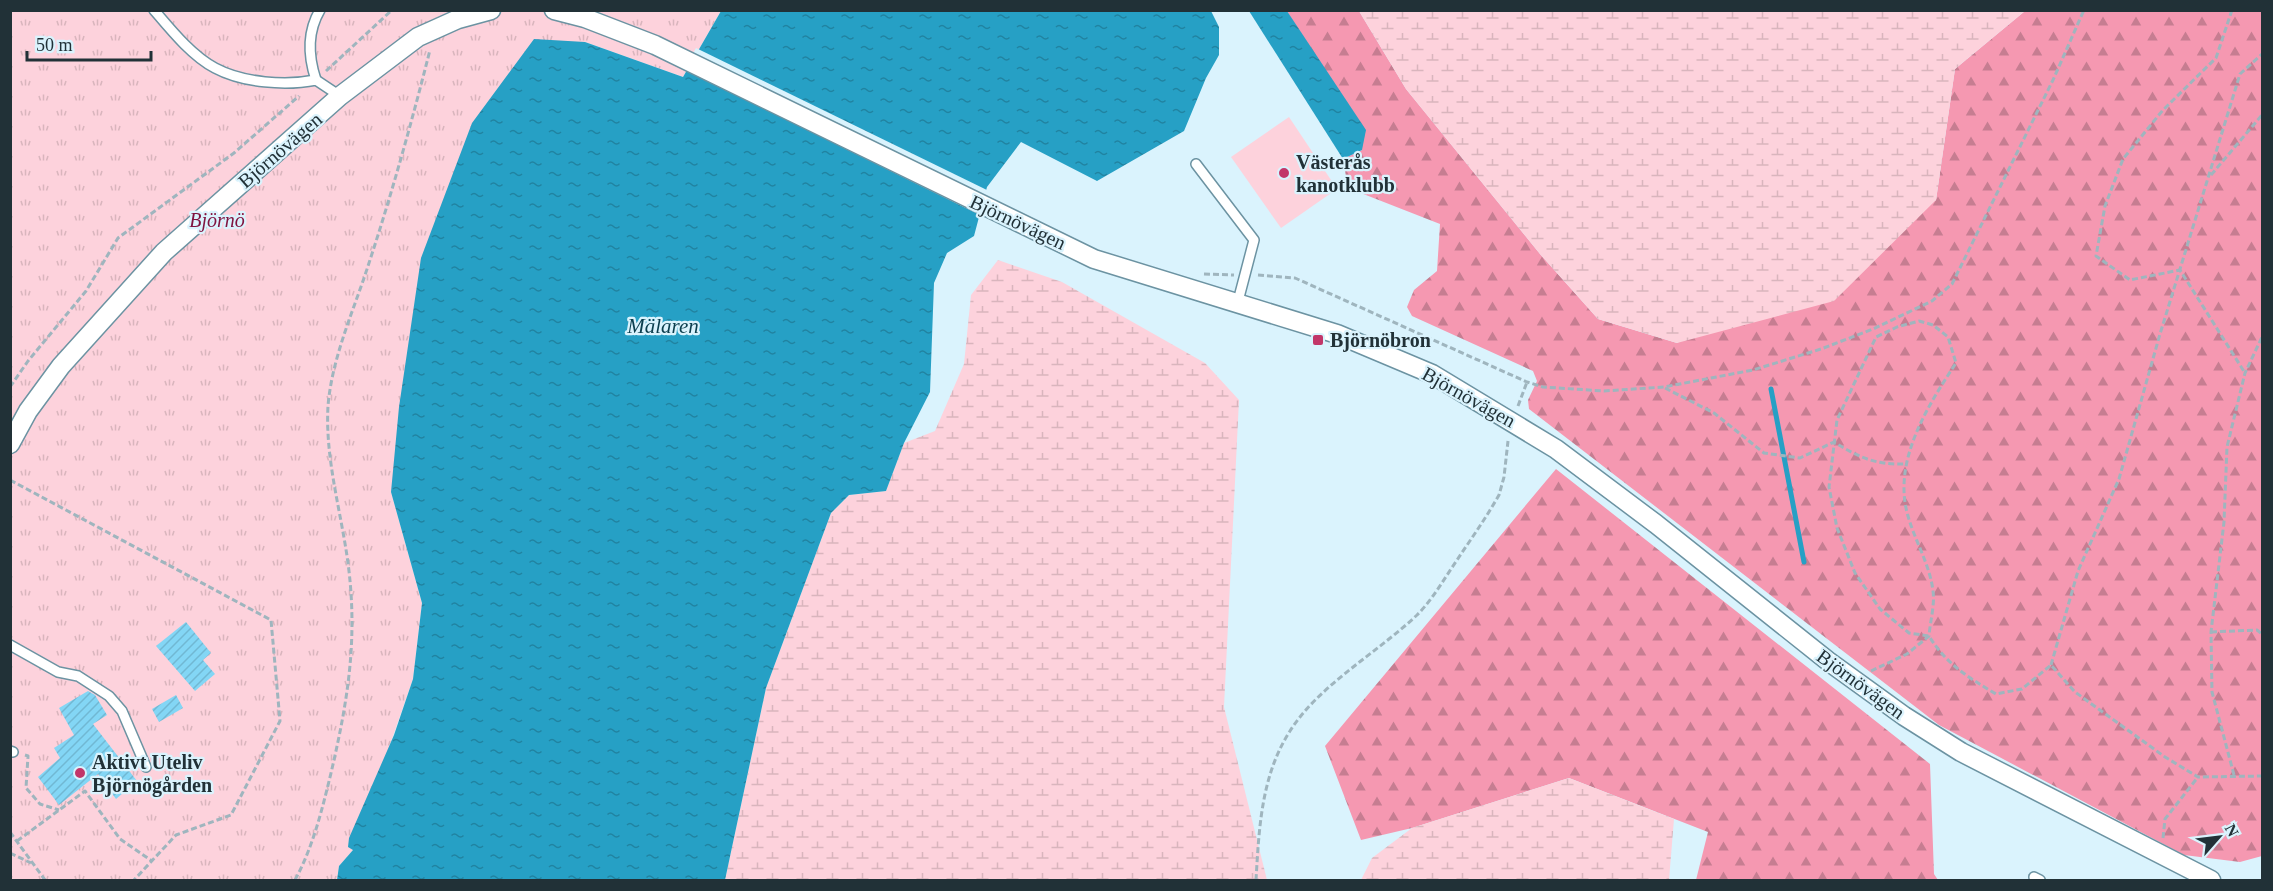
<svg xmlns="http://www.w3.org/2000/svg" width="2273" height="891" font-family="Georgia,serif">
<defs>
<pattern id="forest-firs" width="22" height="20" patternUnits="userSpaceOnUse" patternTransform="scale(1.5)"><rect width="22" height="20" fill="#f598b1"/><path d="M5 1l3.5 6h-7zM16 11l3.5 6h-7z" fill="#c67d91"/></pattern>
<pattern id="wetland-marsh" width="20" height="14" patternUnits="userSpaceOnUse" patternTransform="scale(1.5)"><rect width="20" height="14" fill="#fdd2dc"/><path d="M1 5h8M5 5V1M11 12h8M15 12V8" fill="none" stroke="#d9b5bd"/></pattern>
<pattern id="park-tufts" width="24" height="20" patternUnits="userSpaceOnUse" patternTransform="scale(1.5)"><rect width="24" height="20" fill="#fdd2dc"/><path d="M3 7l-1-3M5 7V3M7 7l1-3M15 17l-1-3M17 17v-4M19 17l1-3" fill="none" stroke="#d9b5bd"/></pattern>
<pattern id="water-ripples" width="26" height="14" patternUnits="userSpaceOnUse" patternTransform="scale(1.5)"><rect width="26" height="14" fill="#26a0c5"/><path d="M2 4q2-2 4 0t4 0M15 11q2-2 4 0t4 0" fill="none" stroke="#2083a1"/></pattern>
<pattern id="building-hatch" width="6" height="6" patternUnits="userSpaceOnUse" patternTransform="scale(1.5)"><rect width="6" height="6" fill="#83d6f5"/><path d="M-1 1l2-2M0 6l6-6M5 7l2-2" fill="none" stroke="#71b8d3"/></pattern>
</defs>
<rect width="100%" height="100%" fill="#daf3fd"/>
<!-- forest -->
<g fill="url(#forest-firs)">
<polygon points="1287,11 1359,11 1406,89 1540,254 1598,319 1677,343 1936,200 1955,69 2025,11 2262,11 2262,856 2240,862 2184,855 1939,725 1529,409 1528,400 1537,381 1533,371 1412,316 1407,307 1414,290 1437,271 1440,224 1348,188 1343,159 1362,150"/>
<polygon points="1556,469 1930,764 1934,874 1938,880 1696,880 1708,832 1569,778 1412,828 1361,840 1325,746"/>
</g>
<!-- wetland -->
<g fill="url(#wetland-marsh)">
<polygon points="1359,11 2025,11 1955,69 1936,200 1834,301 1677,343 1598,319 1540,254 1406,89"/>
<polygon points="998,260 1062,282 1205,363 1239,400 1224,707 1267,880 725,880 766,688 831,513 849,495 886,491 904,443 935,431 964,364 971,295"/>
<polygon points="1569,778 1674,819 1669,880 1361,880 1372,858 1412,828"/>
</g>
<!-- park -->
<polygon fill="url(#park-tufts)" points="10,11 721,11 683,77 585,42 391,492 422,603 413,679 353,850 339,866 337,880 11,880"/>
<!-- garden -->
<polygon fill="#fdd2dc" points="1289,117 1337,189 1281,228 1231,157"/>
<!-- water -->
<g fill="url(#water-ripples)">
<polygon points="721,11 1211,11 1219,27 1219,55 1206,78 1184,131 1097,181 1021,142 987,187 974,236 947,253 934,283 930,392 904,443 886,491 849,495 831,513 766,688 725,880 337,880 339,866 353,850 348,847 349,838 394,735 413,679 422,603 391,492 399,407 421,258 472,123 534,39 585,42 683,77"/>
<polygon points="1249,11 1287,11 1366,130 1362,150 1343,159"/>
</g>
<!-- pier -->
<polygon fill="#daf3fd" points="696,48 989,191 982,216 684,69"/>
<g fill="none" stroke-linecap="round" stroke-linejoin="round">
<!-- stream -->
<polyline stroke="#26a0c5" stroke-width="5" points="1771,389 1804,562"/>
</g>
<!-- building -->
<g fill="url(#building-hatch)">
<polygon points="186,622 211,653 203,660 215,674 195,691 156,646"/>
<polygon points="88,691 95,695 107,715 93,724 137,781 116,799 98,774 59,805 38,777 60,758 54,748 74,735 59,708"/>
<polygon points="176,695 183,708 159,722 152,709"/>
</g>
<g fill="none" stroke-linecap="round" stroke-linejoin="round">
<!-- service casing -->
<g stroke="#6c93a2" stroke-width="12">
<g id="service">
<path d="M154,10C171,30 192,56 215,68C243,83 286,86 316,80L340,96"/>
<path d="M316,80C308,56 307,32 320,10"/>
<polyline points="1196,164 1254,240 1237,305"/>
<polyline points="10,645 58,672 78,676 109,696 122,711 146,767"/>
<polyline points="10,751 13,752"/>
<polyline points="2034,877 2040,880"/>
</g>
</g>
<!-- minor casing -->
<g stroke="#6c93a2" stroke-width="21">
<g id="minor">
<polyline points="554,10 585,18 655,45 1094,259 1337,334 1432,374 1556,449 1656,524 1828,661 1904,716 1961,752 2211,880"/>
<polyline points="10,444 28,411 61,366 164,252 340,96 418,37 458,19 491,10"/>
</g>
</g>
<!-- path -->
<g stroke="#9fb5be" stroke-width="3" stroke-dasharray="6 3" stroke-linecap="butt">
<polyline points="2232,10 2216,58 2163,110 2123,159 2105,206 2096,256 2130,280 2180,270 2245,373"/>
<polyline points="326,71 392,10"/>
<polyline points="2211,175 2262,115"/>
<polyline points="1204,274 1234,275"/>
<polyline points="1258,275 1295,278 1527,382 1543,387 1604,391 1664,387 1753,370 1821,349 1873,329 1932,301 1952,284 2053,80 2084,10"/>
<polyline points="10,387 28,361 86,291 118,238 234,153 299,96"/>
<path d="M1665,388L1714,413L1764,453L1800,458L1834,442C1860,458 1875,465 1907,464"/>
<polyline points="1518,406 1527,382"/>
<polyline points="10,480 271,620 280,721 231,815 176,835 134,880"/>
<polyline points="2211,632 2257,630 2262,634"/>
<polyline points="2051,665 2078,571 2119,479 2160,334 2240,74 2262,54"/>
<path d="M1871,671L1907,654L1929,636C1930,622 1935,605 1933,591C1930,565 1915,541 1908,516C1892,462 1927,407 1956,363L1948,337L1933,325L1919,321L1897,327L1876,337L1837,420L1829,487L1837,528L1855,573L1880,609L1909,633L1929,636C1946,664 1969,678 1996,694L2022,689L2051,665L2075,692L2165,757L2198,777L2262,776"/>
<polyline points="25,755 28,756 26,788 40,804 59,810"/>
<polyline points="2234,775 2212,692 2211,632 2224,522 2227,447 2245,373 2262,337"/>
<polyline points="10,832 45,880"/>
<polyline points="2163,838 2165,819 2198,777"/>
<polyline points="17,841 85,791 120,839 152,861"/>
<polyline points="10,853 31,863"/>
<path d="M295,880C313,847 322,810 331,773C348,700 358,639 348,563C341,511 325,459 328,406C332,357 354,310 369,263C392,193 412,121 430,50"/>
<path d="M1256,880C1259,829 1261,776 1290,731C1319,685 1377,653 1417,615C1433,599 1444,579 1457,560C1471,539 1486,518 1499,495L1504,477L1508,441"/>
</g>
<!-- service -->
<use href="#service" stroke="#fff" stroke-width="9"/>
<!-- minor -->
<use href="#minor" stroke="#fff" stroke-width="18"/>
</g>
<!-- markers -->
<g fill="#c23669" stroke="#daf3fd" stroke-width="2">
<circle cx="1284" cy="173" r="6"/>
<rect x="1312" y="334" width="12" height="12" rx="3"/>
<circle cx="80" cy="773" r="6"/>
</g>
<g text-anchor="middle" dominant-baseline="central" stroke-width="4.5" stroke-linejoin="round" paint-order="stroke">
<!-- street labels -->
<g font-size="20" fill="#213137" stroke="#daf3fd">
<text transform="translate(280 150) rotate(-41)">Björnövägen</text>
<text transform="translate(1018 222) rotate(25)">Björnövägen</text>
<text transform="translate(1469 397) rotate(29)">Björnövägen</text>
<text transform="translate(1861 684) rotate(36)">Björnövägen</text>
</g>
<!-- poi labels -->
<g font-size="20" font-weight="bold" fill="#213137" stroke="#daf3fd" text-anchor="start">
<text x="1296" y="162">Västerås<tspan x="1296" dy="23">kanotklubb</tspan></text>
<text x="1330" y="340">Björnöbron</text>
<text x="92" y="762">Aktivt Uteliv<tspan x="92" dy="23">Björnögården</tspan></text>
</g>
<!-- park labels -->
<g font-size="20" font-style="italic" fill="#801440" stroke="#daf3fd">
<text x="217" y="220">Björnö</text>
</g>
<!-- water labels -->
<g font-size="21" font-style="italic" fill="#0b3e4e" stroke="#daf3fd">
<text x="663" y="326">Mälaren</text>
</g>
</g>
<!-- border -->
<rect width="2273" height="891" fill="none" stroke="#213137" stroke-width="24"/>
<!-- north arrow -->
<g transform="translate(2219 837) rotate(62)" stroke="#daf3fd" stroke-width="4.5" paint-order="stroke">
<path d="M0-4.5L10 22L0 15L-10 22Z" fill="#213137"/>
<text y="-9" font-size="16" font-weight="bold" text-anchor="middle" fill="#213137">N</text>
</g>
<!-- scale -->
<path d="M27 51v9h124v-9" fill="none" stroke="#213137" stroke-width="3"/>
<text x="36" y="51" font-size="18" fill="#213137" stroke="#daf3fd" stroke-width="4.5" paint-order="stroke">50 m</text>
</svg>
